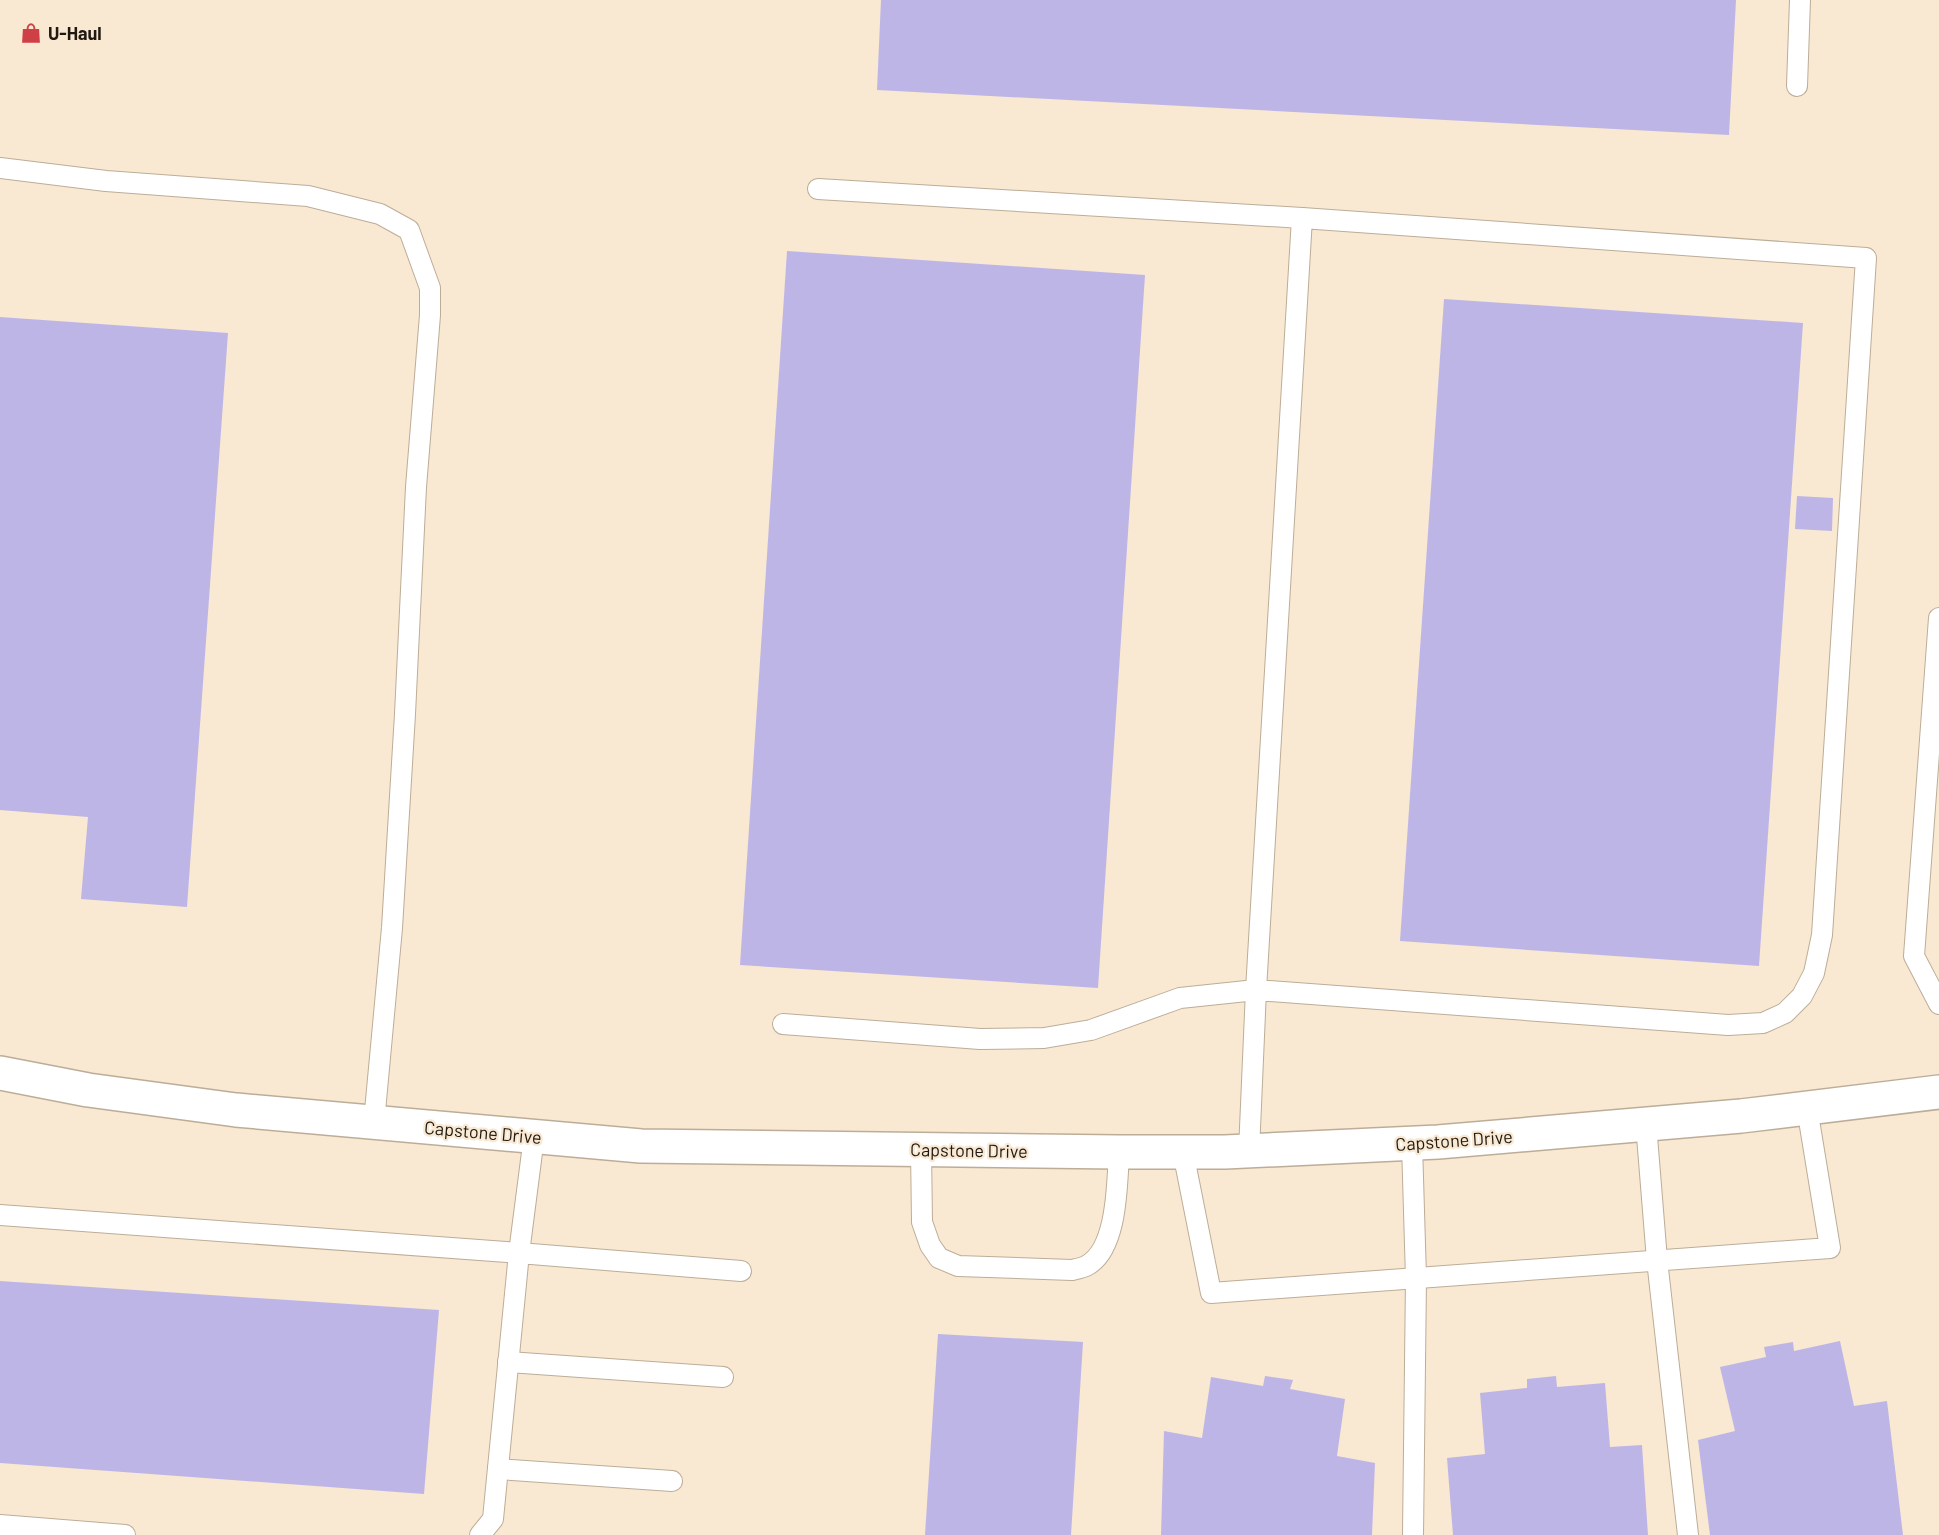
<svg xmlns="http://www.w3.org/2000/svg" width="1939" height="1535" font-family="Barlow,sans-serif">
<rect width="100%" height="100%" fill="#f9e8d2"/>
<!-- building -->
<g fill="#beb5e7">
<polygon points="881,0 1736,0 1729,135 877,90"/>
<polygon points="787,251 1145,275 1098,988 740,965"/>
<polygon points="1444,299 1803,323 1759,966 1400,941"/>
<polygon points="0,317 228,333 187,907 81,899 88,817 0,810"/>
<polygon points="1797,496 1833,498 1832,531 1795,529"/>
<polygon points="0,1281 439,1310 424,1494 0,1463"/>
<polygon points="938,1334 1083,1342 1071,1535 925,1535"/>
<polygon points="1840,1341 1854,1406 1887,1401 1903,1535 1710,1535 1698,1440 1735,1431 1720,1367 1766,1357 1764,1347 1793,1342 1794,1351"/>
<polygon points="1265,1376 1293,1380 1290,1389 1345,1399 1337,1456 1375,1463 1372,1535 1161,1535 1164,1431 1202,1438 1211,1377 1263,1386"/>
<polygon points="1556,1376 1557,1387 1605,1383 1610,1447 1642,1445 1648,1535 1453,1535 1447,1458 1485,1454 1480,1393 1527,1388 1527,1379"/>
</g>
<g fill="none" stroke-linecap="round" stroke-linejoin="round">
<!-- service casing -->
<g stroke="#bdad98" stroke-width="22">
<g id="service">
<polyline points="1797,86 1800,0"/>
<polyline points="0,168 106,181 308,196 380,214 409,230 430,288 430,315 416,487 405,714 392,928 374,1122"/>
<polyline points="818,189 1302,218"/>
<polyline points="1939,618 1914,956 1939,1004"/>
<polyline points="783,1024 980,1039 1044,1038 1091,1030 1180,998 1256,990 1728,1025 1763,1023 1785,1013 1802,996 1814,973 1822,935 1866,258 1302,218 1256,990 1249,1151"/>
<polyline points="1646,1124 1657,1260 1688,1535"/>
<polyline points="1412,1144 1416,1278 1413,1535"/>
<path d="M921,1149L922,1222L930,1245L939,1258L958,1266L1072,1270C1076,1269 1082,1268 1086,1266C1118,1250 1117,1182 1119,1152"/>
<polyline points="1183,1152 1211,1293 1830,1248 1807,1108"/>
<polyline points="0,1215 519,1253 534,1137"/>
<polyline points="508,1362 723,1377"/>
<polyline points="498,1469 672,1481"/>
<polyline points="0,1525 125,1535"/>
<polyline points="480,1535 493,1519 519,1253 741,1271"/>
</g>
</g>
<!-- minor casing -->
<g stroke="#bdad98" stroke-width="36">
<polyline id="minor" points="0,1073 88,1090 236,1110 641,1146 1119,1152 1225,1152 1438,1142 1741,1116 1939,1092"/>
</g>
<!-- service -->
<use href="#service" stroke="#fff" stroke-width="20"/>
<!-- minor -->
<use href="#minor" stroke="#fff" stroke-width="33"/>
</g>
<!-- icons -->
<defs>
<g id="shop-bare" transform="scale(1.62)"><path d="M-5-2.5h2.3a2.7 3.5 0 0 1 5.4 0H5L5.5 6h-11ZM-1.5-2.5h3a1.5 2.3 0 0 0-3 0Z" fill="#cf3f46" stroke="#f9e8d2" stroke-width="2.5" paint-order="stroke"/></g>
</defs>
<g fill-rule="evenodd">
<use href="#shop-bare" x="31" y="33"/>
</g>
<g text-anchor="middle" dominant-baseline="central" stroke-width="4.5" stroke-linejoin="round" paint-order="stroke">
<!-- poi labels -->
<g font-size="18" font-weight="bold" fill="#201a12" stroke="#f9e8d2" text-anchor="start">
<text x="48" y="33">U-Haul</text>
</g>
<!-- street labels -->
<g font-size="18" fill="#201a12" stroke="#f9e8d2">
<text transform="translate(483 1132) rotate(5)">Capstone Drive</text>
<text transform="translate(1454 1140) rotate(-4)">Capstone Drive</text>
<text transform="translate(969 1150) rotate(1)">Capstone Drive</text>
</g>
</g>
</svg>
